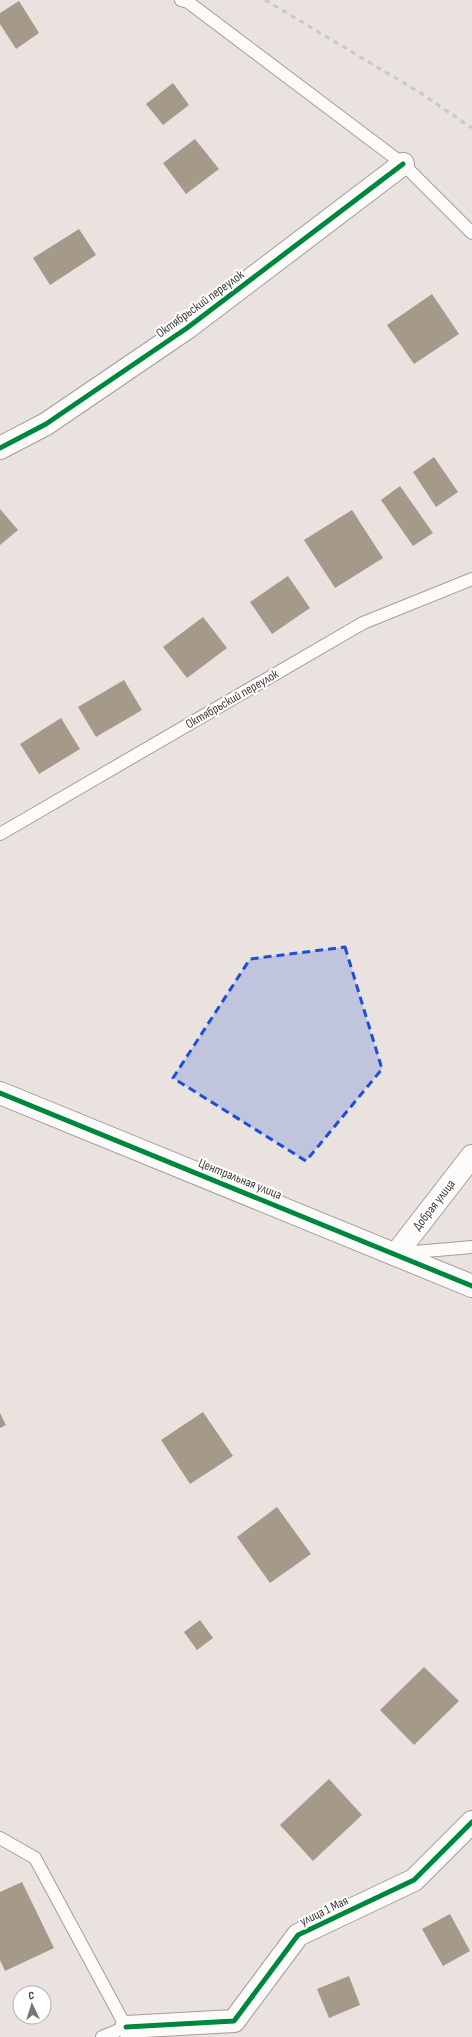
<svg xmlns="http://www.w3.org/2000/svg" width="472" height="2037" font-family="'Sofia Sans Condensed',sans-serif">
<rect width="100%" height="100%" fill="#e9e2de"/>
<!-- building -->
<g fill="#a5998a">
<polygon points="19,1 39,33 16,49 0,24 0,13"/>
<polygon points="173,83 189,105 163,125 146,104"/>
<polygon points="195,139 219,169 186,194 163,163"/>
<polygon points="79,229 96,255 50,285 33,258"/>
<polygon points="432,294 459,334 414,364 387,325"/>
<polygon points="434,457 458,492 436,507 413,472"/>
<polygon points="400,486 433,533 413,546 381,500"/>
<polygon points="0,509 18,530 0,545"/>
<polygon points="352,510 383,558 335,588 304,540"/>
<polygon points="288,576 310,608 272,634 250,602"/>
<polygon points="203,617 227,648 187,678 163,647"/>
<polygon points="124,680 142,710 96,737 78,707"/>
<polygon points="61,718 80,749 39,774 20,744"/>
<polygon points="203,1412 233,1456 190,1484 161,1440"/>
<polygon points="0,1413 6,1425 0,1428"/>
<polygon points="277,1507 311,1554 270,1583 237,1537"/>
<polygon points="200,1620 213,1638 197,1650 184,1632"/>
<polygon points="424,1667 459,1701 414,1745 380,1710"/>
<polygon points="329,1779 362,1815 313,1861 280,1825"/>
<polygon points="22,1882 54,1948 5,1971 0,1960 0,1892"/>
<polygon points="450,1914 470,1951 443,1966 422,1929"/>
<polygon points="349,1976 360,2005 329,2018 317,1989"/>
</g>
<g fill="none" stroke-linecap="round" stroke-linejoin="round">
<!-- service casing -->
<g stroke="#a39e9b" stroke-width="14">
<g id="service">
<polyline points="181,0 188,2 403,164 472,233"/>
<polyline points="0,834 363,623 472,579"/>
<polyline points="403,1253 472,1247"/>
<polyline points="0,1838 35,1858 126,2027 102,2037"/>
</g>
</g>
<!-- minor casing -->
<g stroke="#a39e9b" stroke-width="24">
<g id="minor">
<polyline points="0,448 46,424 187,328 403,164"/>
<polyline points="396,1254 472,1156"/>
<polyline points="126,2027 234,2021 298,1935 414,1880 472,1822"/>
</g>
</g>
<!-- tertiary casing -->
<g stroke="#a39e9b" stroke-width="24">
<polyline id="tertiary" points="0,1093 472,1286"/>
</g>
<!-- service -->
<use href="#service" stroke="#fcfbfa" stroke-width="12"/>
<!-- minor -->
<use href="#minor" stroke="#fcfbfa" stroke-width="22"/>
<!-- tertiary -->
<use href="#tertiary" stroke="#fcfbfa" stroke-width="22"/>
<!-- rail -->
<polyline stroke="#cac8c6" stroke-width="3" stroke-dasharray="5 5" stroke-linecap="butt" points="265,0 419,92 472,128"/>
<!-- cycleway casing -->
<g stroke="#fff" stroke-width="8">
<g id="cycleway">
<polyline points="0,448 46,424 187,328 403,164"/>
<polyline points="0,1093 472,1286"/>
<polyline points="126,2027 234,2021 298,1935 414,1880 472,1822"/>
</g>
</g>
<!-- cycleway -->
<use href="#cycleway" stroke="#00873e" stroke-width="5"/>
</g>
<!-- marked area -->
<path fill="#1d4ed8" fill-opacity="0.2" stroke="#1d4ed8" stroke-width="3" stroke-dasharray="8 5" stroke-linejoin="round" d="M345,947L382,1069L306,1161L173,1078L250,959Z"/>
<g text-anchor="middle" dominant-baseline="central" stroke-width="4" stroke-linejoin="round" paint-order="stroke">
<!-- street labels -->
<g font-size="13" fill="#413c39" stroke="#fff">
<text transform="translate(200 304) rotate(-36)">Октябрьский переулок</text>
<text transform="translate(232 699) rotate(-30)">Октябрьский переулок</text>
<text transform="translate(240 1179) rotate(22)">Центральная улица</text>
<text transform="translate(434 1205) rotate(-52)">Добрая улица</text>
<text transform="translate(324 1911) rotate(-26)">улица 1 Мая</text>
</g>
</g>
<!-- north arrow -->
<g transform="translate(32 2005) rotate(356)"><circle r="19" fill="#ffffff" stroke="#b3b1b0"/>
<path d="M0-3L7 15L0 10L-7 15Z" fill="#7c7673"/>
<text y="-6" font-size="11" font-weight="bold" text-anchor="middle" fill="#413c39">С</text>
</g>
</svg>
